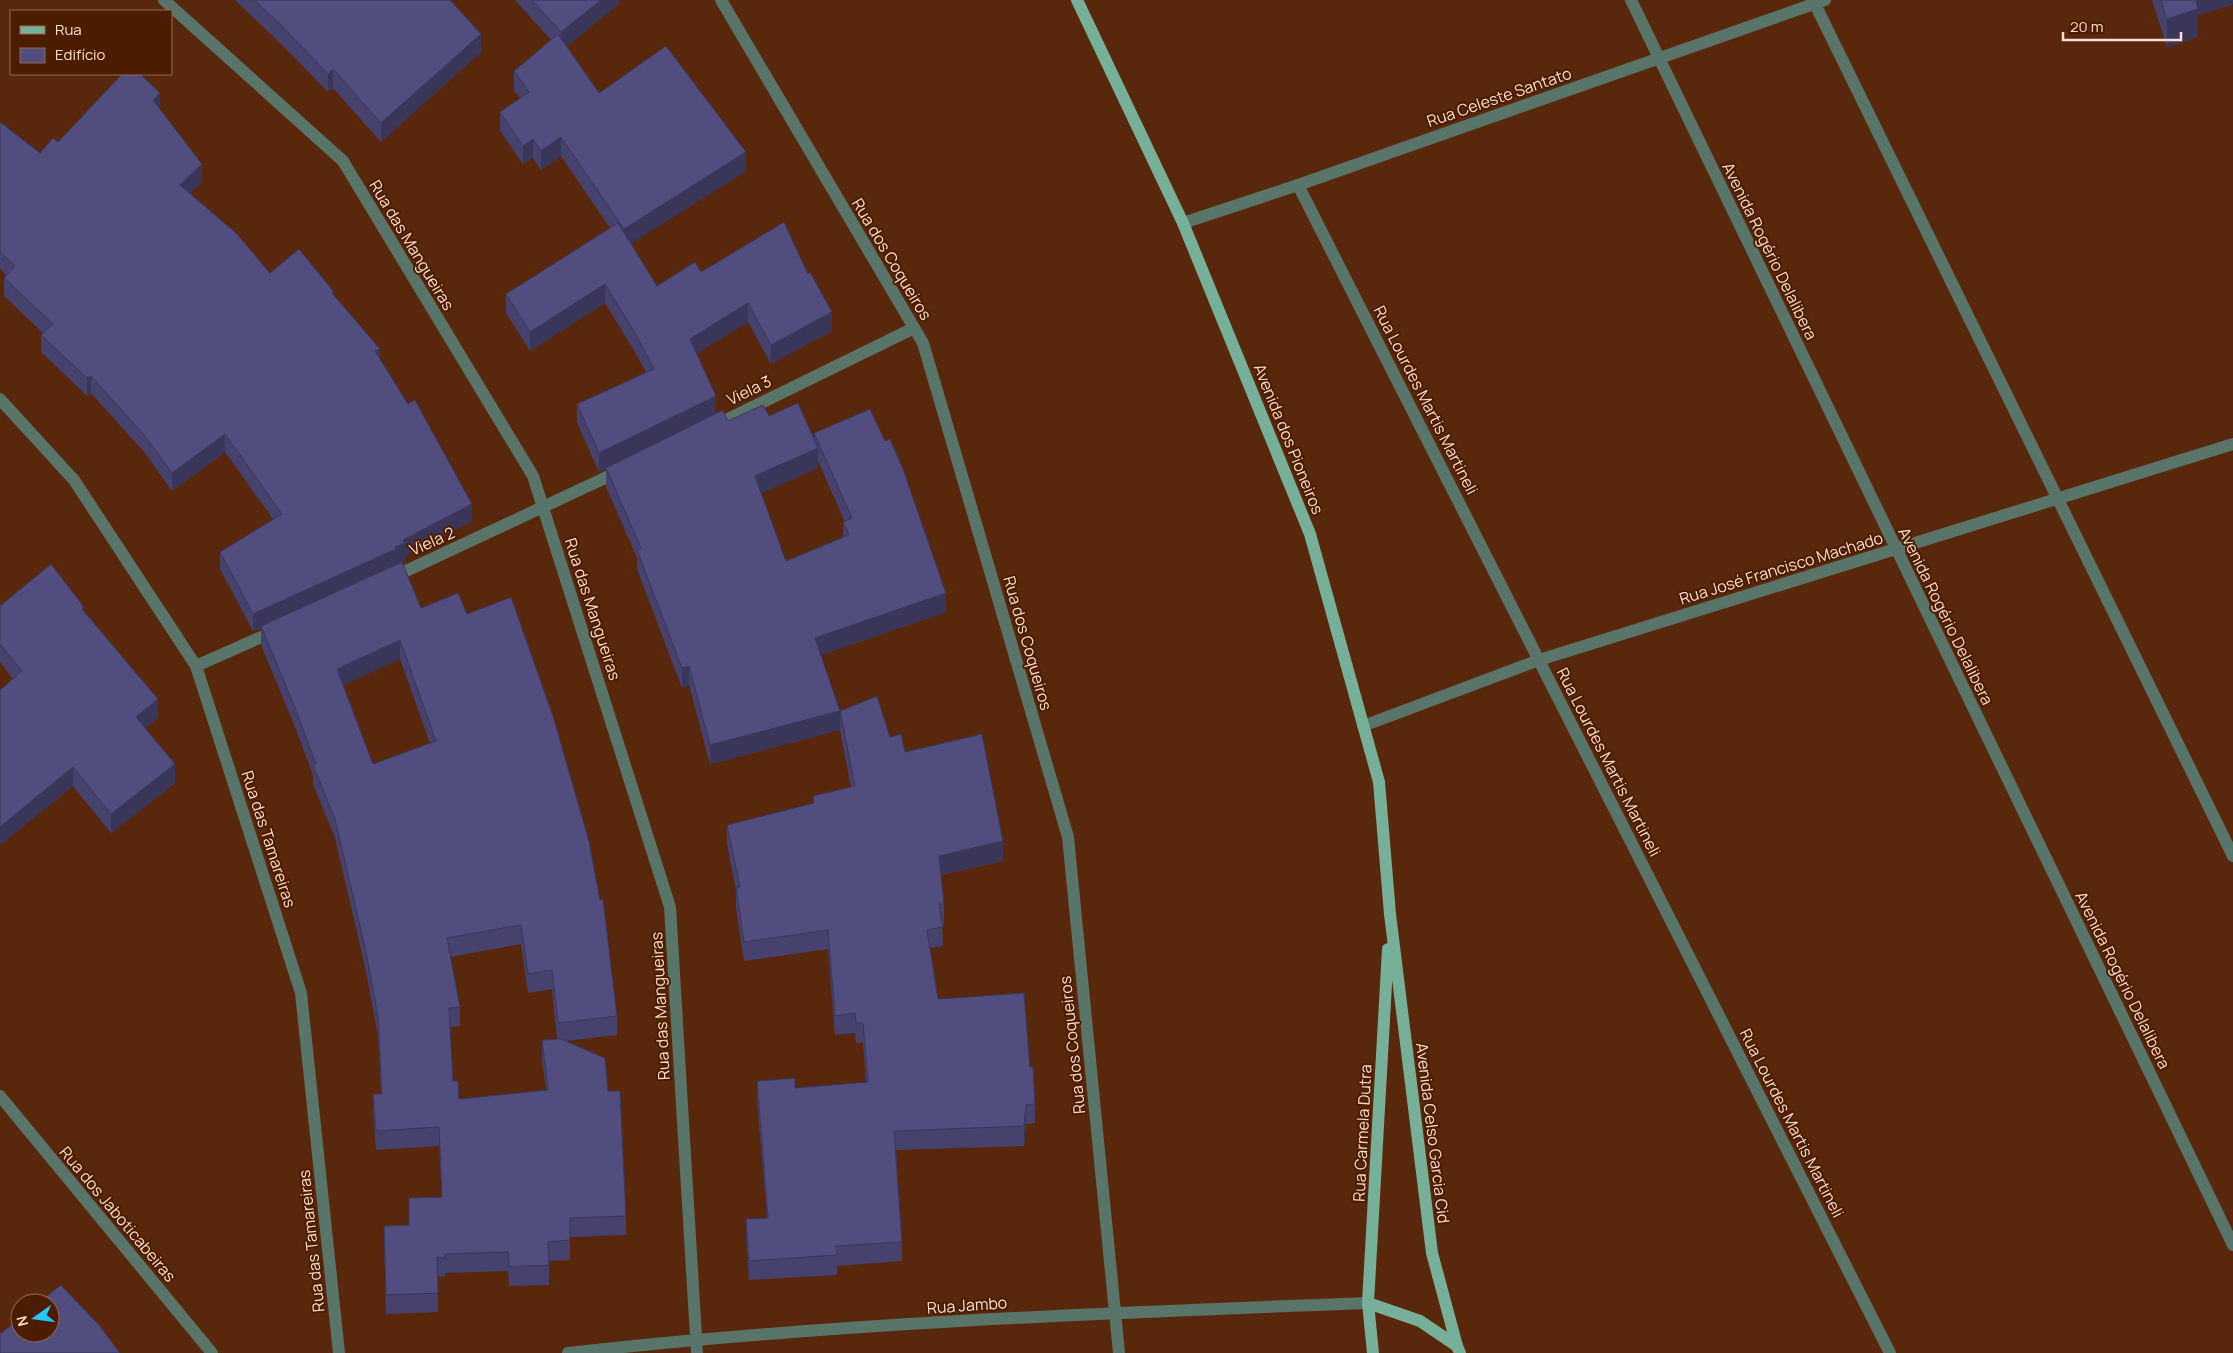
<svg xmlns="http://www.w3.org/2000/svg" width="2233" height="1353" font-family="Manrope,sans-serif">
<rect width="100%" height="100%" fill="#58270c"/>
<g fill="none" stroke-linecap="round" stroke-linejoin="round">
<!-- minor -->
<g stroke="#597468" stroke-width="12">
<polyline points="164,0 343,161 533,476 670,907 697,1353"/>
<polyline points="721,0 923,343 1068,837 1119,1353"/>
<polyline points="1631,0 2233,1245"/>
<polyline points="1813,0 2233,856"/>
<polyline points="1298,185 1890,1353"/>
<polyline points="1183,223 1298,185 1825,0"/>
<polyline points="0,399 74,480 196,666 301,993 339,1353"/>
<polyline points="714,426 914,328"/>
<polyline points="391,578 622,470"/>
<polyline points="196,666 277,630"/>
<polyline points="1363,726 1539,660 2233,444"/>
<polyline points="0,1096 212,1353"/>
<path d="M568,1353C834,1323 1101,1313 1368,1303"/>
</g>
<!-- major -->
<g stroke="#77b098" stroke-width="12">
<polyline points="1077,0 1183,223 1310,534 1379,782 1390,914 1432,1253 1457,1346 1460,1353"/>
<polyline points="1368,1303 1420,1321 1457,1346"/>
<polyline points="1373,1353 1368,1303 1388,949"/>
</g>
</g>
<!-- wall -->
<g fill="#46426d" fill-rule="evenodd">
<polygon points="235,0 450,0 481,52 381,142 333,88 328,92 283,46"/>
<path d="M515,0H620V3L566,47L599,93L746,171L631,243L657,286L701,272L832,331L771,364L748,322L697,353L716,414L728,421L769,416L814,440V433L946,612L821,655L840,711L890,737L905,752L1003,861L941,875L944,904V924H942L943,946L930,948L938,999L1030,1067L1035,1104V1123L1026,1124L1024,1146L896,1150L902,1242V1261L837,1266V1275L749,1280L746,1239V1219L767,1218L757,1100V1081L795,1088L866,1082L863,1042L856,1043L855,1033L835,1035L828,949L744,961L736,907V891L727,844V825L813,804V796L851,787L840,730L710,764L689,685L682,688L637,569V558L606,487V469L599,472L577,423V404L646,372L635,352L605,303L530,351L506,313V294L610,228L561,156L541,170L533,158L523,164L500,131V112L520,98L514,90V71L551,40ZM818,461L845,522H843V537L786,561L761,493L818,468Z"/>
<polygon points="2152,0 2233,0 2233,4 2198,15 2198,37 2167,47"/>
<path d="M160,109L202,182L190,193L270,273L334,295L380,359L472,521L405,556V560L396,565L421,608L617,1016V1035L566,1041L608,1091L626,1216V1235L570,1237V1260L549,1261V1285L509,1286L508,1271L445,1273V1277L438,1276V1312L386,1314L384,1226L409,1225L442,1197L439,1146L376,1150L373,1113V1094H381L378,1036L366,971L335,838L313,784V775L295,727L261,645V628L253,631L220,569V552L273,519L225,452L172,491L145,453L91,393L87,396L41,352V335L43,333L4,296V278L6,275L0,269V122L40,153L58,142ZM400,659L430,743L373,764L343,685ZM521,944L528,993L552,989L557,1039L542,1040V1060L546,1090L459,1099L453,1081L450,1027L460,1026V1007L450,957Z"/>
<polygon points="0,606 84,612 158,718 145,728 175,783 111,833 73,786 0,845 0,690 13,679 0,662"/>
</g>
<!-- shaded-wall -->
<g fill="#393659">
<polygon points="601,0 620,0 620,3 561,51 561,32"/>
<polygon points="2192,0 2233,0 2233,4 2198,15 2198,37 2167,47 2167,19"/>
<polygon points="481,34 481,52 381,142 381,123"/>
<polygon points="333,69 333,88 328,92 328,74"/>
<polygon points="160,93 160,110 153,100"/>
<polygon points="561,137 561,156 541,170 541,151"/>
<polygon points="533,139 533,158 523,164 523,146"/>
<polygon points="746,152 746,171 624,248 624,229"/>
<polygon points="202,164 202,182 180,203 180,185"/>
<polygon points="605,284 605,303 530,351 530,332"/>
<polygon points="748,303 748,322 690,358 690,339"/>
<polygon points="832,312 832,331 771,364 771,345"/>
<polygon points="380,349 380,366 375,351"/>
<polygon points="91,376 91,393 87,396 87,378"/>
<polygon points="716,396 716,415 599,472 599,453"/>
<polygon points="225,434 225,452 172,491 172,473"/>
<polygon points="818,448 818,468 755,496 755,476"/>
<polygon points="472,504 472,521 405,556 405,560 396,564 396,566 253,631 253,614 395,547 403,540"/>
<polygon points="946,593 946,612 815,657 815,638"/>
<polygon points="400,640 400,659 337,688 337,669"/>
<polygon points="689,666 689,685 682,688 682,668"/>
<polygon points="158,699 158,718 136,736 136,717"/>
<polygon points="840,711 840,730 710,764 710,745"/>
<polygon points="175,764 175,783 111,833 111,814"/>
<polygon points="73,767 73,786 0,845 0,827"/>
<polygon points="1003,841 1003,861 939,875 939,856"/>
<polygon points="1026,1105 1026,1124 1024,1146 1024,1126"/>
</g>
<!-- building -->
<g fill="#514d7f" stroke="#393659" fill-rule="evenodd">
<polygon points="254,0 450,0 481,34 381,123 333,69 328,74 283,27"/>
<polygon points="532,0 601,0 561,32"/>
<polygon points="2161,0 2196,0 2198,9 2167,19"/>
<polygon points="558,34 599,93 666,46 746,152 624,229 561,137 541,151 533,139 523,146 500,112 529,92 514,71"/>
<polygon points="122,74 140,74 160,93 153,100 202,164 180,185 236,233 270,273 299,249 334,292 332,293 380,349 375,351 408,404 415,400 472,504 403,540 405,543 395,547 396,549 253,614 220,552 282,514 225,434 172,473 145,436 91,376 87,378 41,335 53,324 4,278 15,266 0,252 0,122 40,153 53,138 58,142"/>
<polygon points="784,222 808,274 810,272 832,312 771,345 748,303 690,339 716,396 599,453 577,404 654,369 635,333 605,284 530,332 506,294 618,223 657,286 695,262 701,272"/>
<polygon points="798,403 818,448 755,476 786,561 849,535 843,522 852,518 814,433 870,409 885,441 890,439 903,469 946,593 815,638 840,711 877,696 890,737 901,734 905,752 982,734 1003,841 939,856 944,904 939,904 943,927 927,930 938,999 1024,993 1030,1067 1033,1067 1035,1104 1026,1105 1024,1126 894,1131 902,1242 836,1246 837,1255 749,1261 746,1219 768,1218 757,1081 795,1078 795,1088 868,1082 863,1023 856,1023 855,1013 835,1016 828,930 744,942 736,887 740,887 727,825 814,803 813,796 855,786 840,711 710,745 689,666 682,668 637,550 641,548 606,468 723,410 728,421 763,405 769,416"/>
<path d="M402,562L421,608L458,593L467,614L511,597L553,716L589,841L600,900L603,899L617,1016L558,1023L552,970L528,974L521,925L447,938L460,1007L449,1008L453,1081H458L459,1099L548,1090L542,1040L561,1039L605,1058L608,1091H620L626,1216L570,1218V1240L548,1242L549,1265L509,1267L508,1252L445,1254V1258L437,1257L438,1293L386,1295L384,1226L409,1225V1198L442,1197L439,1127L376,1131L373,1094H382L378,1017L366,952L335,819L313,765L316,764L295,708L261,626ZM400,640L436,741L373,764L337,669Z"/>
<polygon points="51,564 84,607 82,609 158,699 136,717 175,764 111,814 73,767 0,827 0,690 22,671 0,644 0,606"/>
<polygon points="61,1285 99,1325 120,1353 0,1353 0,1334 20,1318 20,1333 50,1333 50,1303 38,1303"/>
</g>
<g text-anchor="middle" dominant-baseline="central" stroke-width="4" stroke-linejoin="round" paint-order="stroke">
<!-- street labels -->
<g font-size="16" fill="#fdddcf" stroke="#4c1c01">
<text transform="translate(1499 97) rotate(-19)">Rua Celeste Santato</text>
<text transform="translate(412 245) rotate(59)">Rua das Mangueiras</text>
<text transform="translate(1770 251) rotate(64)">Avenida Rogério Delalibera</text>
<text transform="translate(892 259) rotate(59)">Rua dos Coqueiros</text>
<text transform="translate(749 390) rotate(-26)">Viela 3</text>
<text transform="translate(1426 400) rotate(63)">Rua Lourdes Martis Martineli</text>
<text transform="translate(1289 439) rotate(68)">Avenida dos Pioneiros</text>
<text transform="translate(432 541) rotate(-24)">Viela 2</text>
<text transform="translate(1781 568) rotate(-17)">Rua José Francisco Machado</text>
<text transform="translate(593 609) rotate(72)">Rua das Mangueiras</text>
<text transform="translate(1946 616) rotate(64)">Avenida Rogério Delalibera</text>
<text transform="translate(1028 643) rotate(74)">Rua dos Coqueiros</text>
<text transform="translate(1609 762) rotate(63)">Rua Lourdes Martis Martineli</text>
<text transform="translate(269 839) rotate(72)">Rua das Tamareiras</text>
<text transform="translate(2123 980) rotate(64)">Avenida Rogério Delalibera</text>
<text transform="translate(660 1006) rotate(-93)">Rua das Mangueiras</text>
<text transform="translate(1072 1045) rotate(-96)">Rua dos Coqueiros</text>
<text transform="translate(1792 1123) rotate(63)">Rua Lourdes Martis Martineli</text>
<text transform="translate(1362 1133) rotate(-87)">Rua Carmela Dutra</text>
<text transform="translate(1433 1133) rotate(83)">Avenida Celso Garcia Cid</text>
<text transform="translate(118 1214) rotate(50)">Rua dos Jaboticabeiras</text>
<text transform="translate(311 1241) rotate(-96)">Rua das Tamareiras</text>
<text transform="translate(967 1305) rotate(-4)">Rua Jambo</text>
</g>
</g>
<!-- legend -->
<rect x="10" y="10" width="162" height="65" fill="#4c1c01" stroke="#936953"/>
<rect x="20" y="26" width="25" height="8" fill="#77b098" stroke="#936953"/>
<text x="55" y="35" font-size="15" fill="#fdddcf">Rua</text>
<rect x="20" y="48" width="25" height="15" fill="#514d7f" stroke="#936953"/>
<text x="55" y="60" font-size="15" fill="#fdddcf">Edifício</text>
<!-- north arrow -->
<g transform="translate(35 1318) rotate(256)"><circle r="24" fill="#4c1c01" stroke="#936953"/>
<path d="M0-4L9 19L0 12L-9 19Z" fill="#22c9fd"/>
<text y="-8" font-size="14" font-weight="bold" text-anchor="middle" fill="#fdddcf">N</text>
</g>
<!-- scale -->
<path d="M2063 32v8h118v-8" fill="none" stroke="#fdddcf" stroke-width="2.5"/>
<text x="2070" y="32" font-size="15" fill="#fdddcf" stroke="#4c1c01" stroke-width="4" paint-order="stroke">20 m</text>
</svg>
